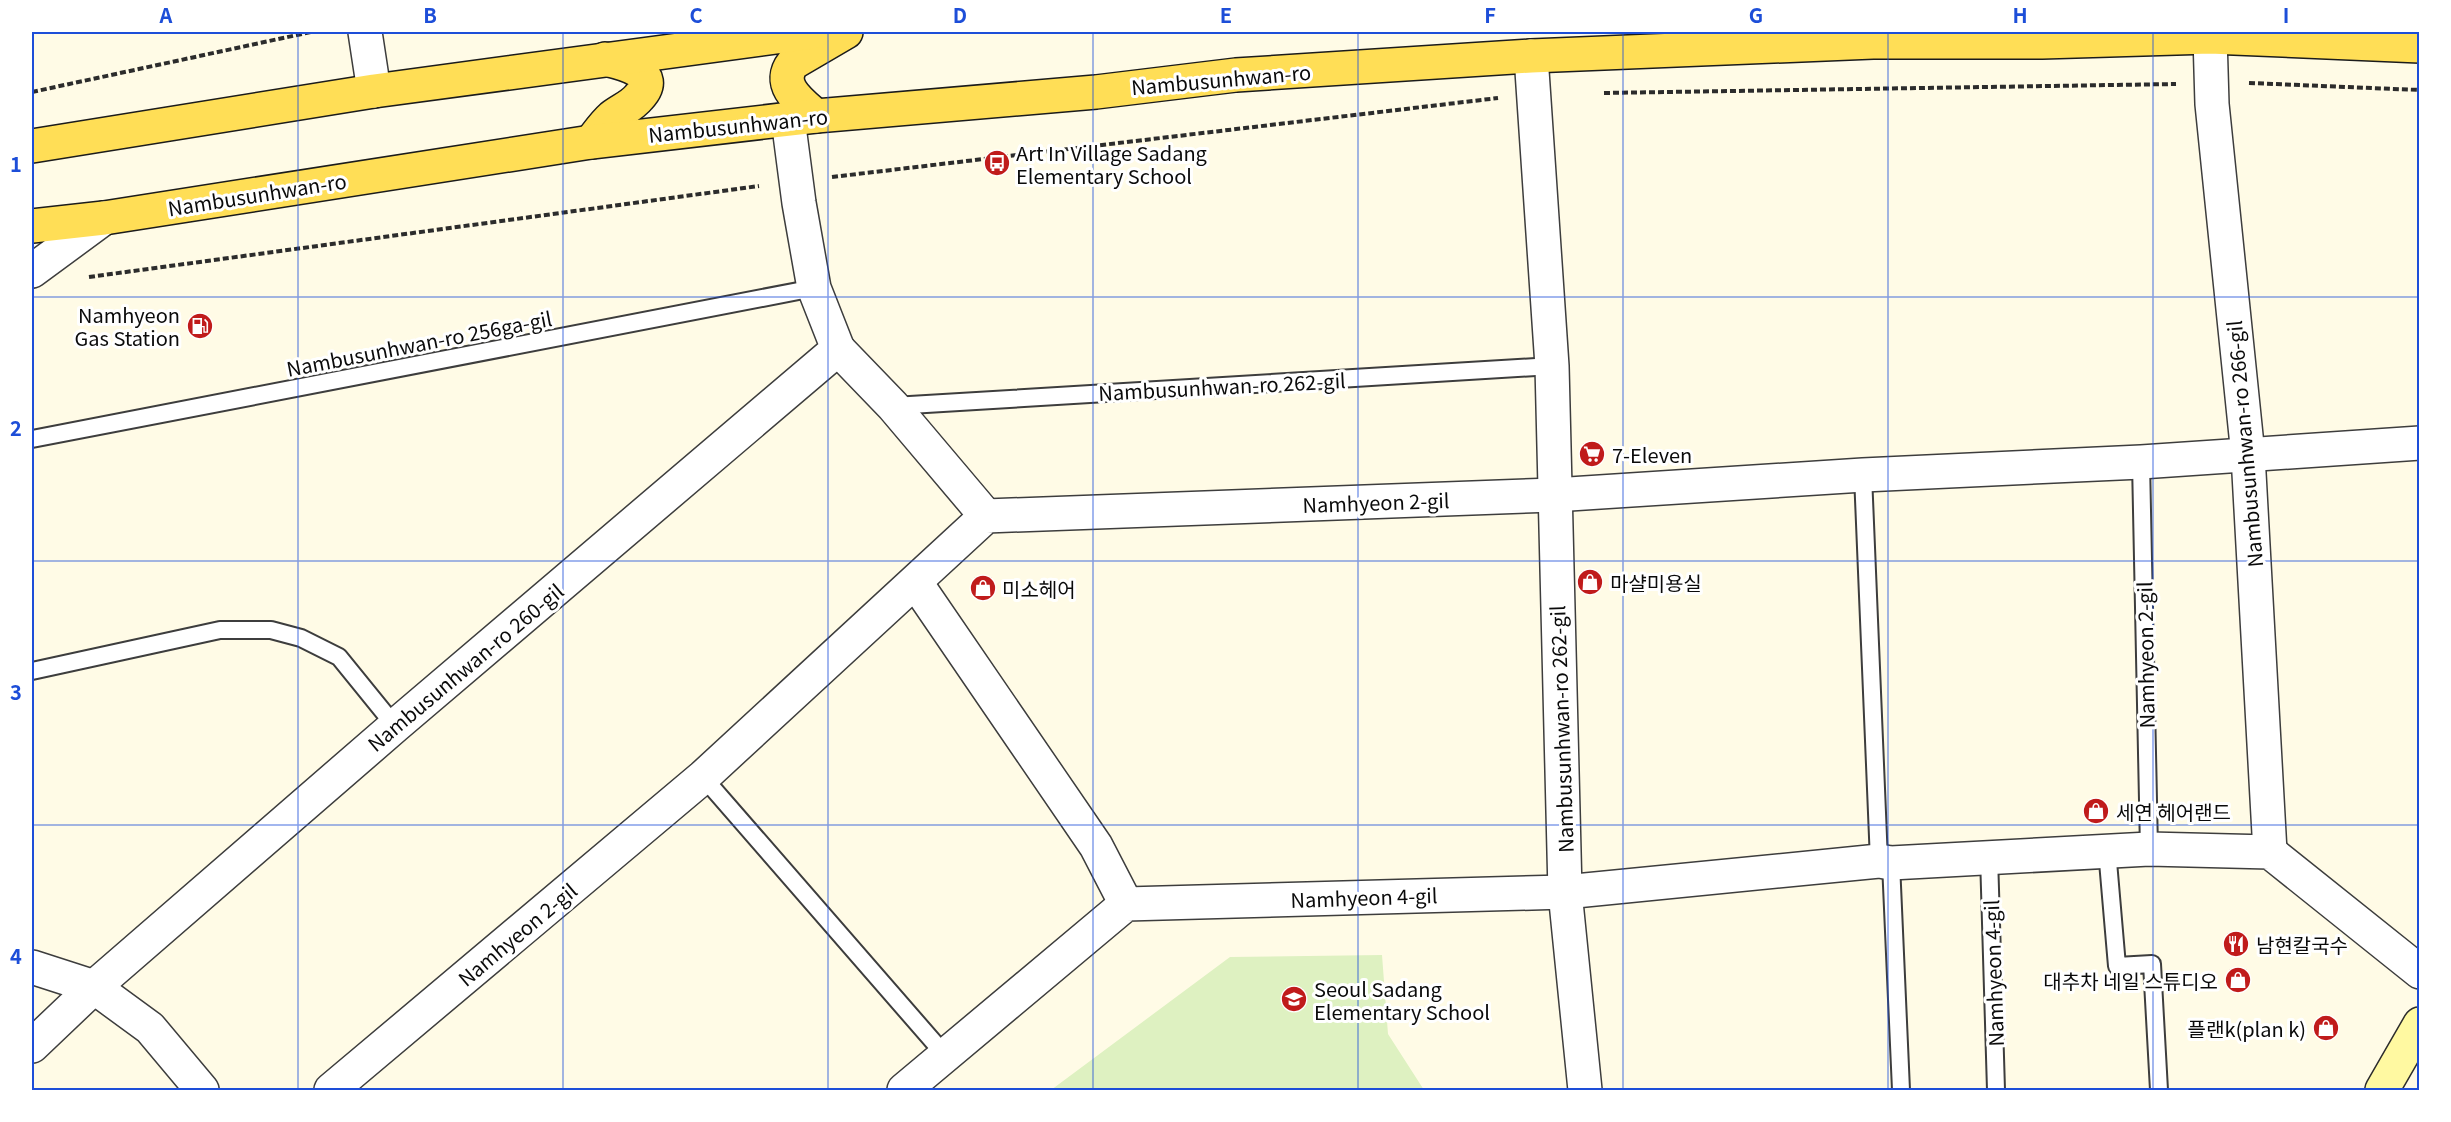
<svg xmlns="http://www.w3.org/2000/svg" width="2451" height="1122" font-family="Georgia,'Noto Sans KR',serif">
<rect width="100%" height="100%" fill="#fffbe6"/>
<!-- pitch -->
<polygon fill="#def1c1" points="1382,955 1388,1034 1424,1090 1051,1090 1230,957"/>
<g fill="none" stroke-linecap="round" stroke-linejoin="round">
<!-- lane casing -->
<g stroke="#3d3d3d" stroke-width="20">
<g id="lane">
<polyline points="893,406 1552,366"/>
<polyline points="32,439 814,288"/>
<polyline points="2141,462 2149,849"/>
<polyline points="1863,475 1879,861"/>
<polyline points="32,671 220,630 271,630 301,638 339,657 395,726"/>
<polyline points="703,777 945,1055"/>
<polyline points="2107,850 2117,966 2152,964 2159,1090"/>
<polyline points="1989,856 1996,1090"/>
<polyline points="1891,863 1901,1090"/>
</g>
</g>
<!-- street casing -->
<g stroke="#3d3d3d" stroke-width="36">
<g id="street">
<polyline points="365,32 374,91"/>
<polyline points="2210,37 2212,104 2248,455 2270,852"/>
<polyline points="1531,56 1552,366 1565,892 1585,1090"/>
<polyline points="32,271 104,218"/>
<polyline points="838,349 893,406 986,516"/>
<polyline points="916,583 1096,846 1126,904"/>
<polyline points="32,967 94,987 150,1028 202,1090"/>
<polyline points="32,1046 94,987 395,726 838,349 814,288 799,203 788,119"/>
<polyline points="331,1090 703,777 986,516 1554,495 1863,475 2141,462 2420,443"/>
<polyline points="904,1090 1126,904 1565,892 1879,861 1891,863 2149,849 2270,852 2420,972"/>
</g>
</g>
<!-- secondary casing -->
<g stroke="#2c2c2c" stroke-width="36">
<polyline id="secondary" points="2382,1090 2420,1024"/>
</g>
<!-- primary casing -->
<g stroke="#1b1b1b" stroke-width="36">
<g id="primary">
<path d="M816,116C800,102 776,85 793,63L846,32"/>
<path d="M591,142C598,133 604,124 612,117C621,110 632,106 639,97C663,72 622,63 605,59"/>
<polyline points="32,146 374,91 813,32"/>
<polyline points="32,226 104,218 591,142 816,116 1096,92 1236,75 1531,56 1873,42 2042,42 2210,37 2420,46"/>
</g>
</g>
<!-- path -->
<g stroke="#2c2c2c" stroke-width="4" stroke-dasharray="6 3" stroke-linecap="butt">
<polyline points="2249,83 2420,90"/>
<polyline points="32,92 311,32"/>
<polyline points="1604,93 2176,84"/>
<polyline points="832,177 1498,98"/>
<polyline points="89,277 759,186"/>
</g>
<!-- lane -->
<use href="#lane" stroke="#fff" stroke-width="16"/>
<!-- street -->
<use href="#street" stroke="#fff" stroke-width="33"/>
<!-- secondary -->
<use href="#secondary" stroke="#fff9a1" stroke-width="33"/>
<!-- primary -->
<use href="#primary" stroke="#ffde56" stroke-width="33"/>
</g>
<!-- grid -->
<path fill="none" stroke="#1d4ed8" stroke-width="1.5" stroke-opacity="0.55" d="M298,32V1090M563,32V1090M828,32V1090M1093,32V1090M1358,32V1090M1623,32V1090M1888,32V1090M2153,32V1090M32,297H2420M32,561H2420M32,825H2420"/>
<!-- icons -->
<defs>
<g id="bus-disc" transform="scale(1.35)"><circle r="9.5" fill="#c01b1b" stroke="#fff"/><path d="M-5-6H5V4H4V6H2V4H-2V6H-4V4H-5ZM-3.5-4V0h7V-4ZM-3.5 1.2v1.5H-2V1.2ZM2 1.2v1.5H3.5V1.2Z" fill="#fff"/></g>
<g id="fuel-disc" transform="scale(1.35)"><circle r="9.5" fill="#c01b1b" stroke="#fff"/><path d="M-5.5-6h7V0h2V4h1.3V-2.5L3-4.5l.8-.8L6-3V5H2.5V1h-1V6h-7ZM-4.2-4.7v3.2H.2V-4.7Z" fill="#fff"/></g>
<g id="supermarket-disc" transform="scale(1.35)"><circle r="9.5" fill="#c01b1b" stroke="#fff"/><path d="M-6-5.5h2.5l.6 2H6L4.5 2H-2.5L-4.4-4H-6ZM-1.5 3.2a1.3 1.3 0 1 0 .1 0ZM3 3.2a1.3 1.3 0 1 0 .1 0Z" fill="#fff"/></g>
<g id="shop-disc" transform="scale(1.35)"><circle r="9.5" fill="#c01b1b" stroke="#fff"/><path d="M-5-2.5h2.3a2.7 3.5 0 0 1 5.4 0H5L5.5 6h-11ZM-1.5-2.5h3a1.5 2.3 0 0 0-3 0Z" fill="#fff"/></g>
<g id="restaurant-disc" transform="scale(1.35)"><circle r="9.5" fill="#c01b1b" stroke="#fff"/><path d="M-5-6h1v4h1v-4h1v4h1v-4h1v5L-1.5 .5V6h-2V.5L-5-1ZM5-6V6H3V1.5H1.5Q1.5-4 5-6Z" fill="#fff"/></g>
<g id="school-disc" transform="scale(1.35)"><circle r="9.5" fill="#c01b1b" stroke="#fff"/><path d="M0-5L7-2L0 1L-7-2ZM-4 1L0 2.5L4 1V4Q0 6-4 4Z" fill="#fff"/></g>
</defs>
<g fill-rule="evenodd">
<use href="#bus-disc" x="997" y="163"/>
<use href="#fuel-disc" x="200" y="326"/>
<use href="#supermarket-disc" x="1592" y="454"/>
<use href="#shop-disc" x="1590" y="582"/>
<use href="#shop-disc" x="983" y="588"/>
<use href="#shop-disc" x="2096" y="811"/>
<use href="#restaurant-disc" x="2236" y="944"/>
<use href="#shop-disc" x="2238" y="980"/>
<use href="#school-disc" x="1294" y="999"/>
<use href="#shop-disc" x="2326" y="1028"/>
</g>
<g text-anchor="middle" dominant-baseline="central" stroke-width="6" stroke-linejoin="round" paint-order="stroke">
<!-- street labels -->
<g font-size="20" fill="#0a0a0a" stroke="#fff">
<text transform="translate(1221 79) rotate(-5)">Nambusunhwan-ro</text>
<text transform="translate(738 125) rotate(-6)">Nambusunhwan-ro</text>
<text transform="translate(257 194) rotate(-9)">Nambusunhwan-ro</text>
<text transform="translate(419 343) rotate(-11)">Nambusunhwan-ro 256ga-gil</text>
<text transform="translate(1222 386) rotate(-3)">Nambusunhwan-ro 262-gil</text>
<text transform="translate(2244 444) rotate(-95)">Nambusunhwan-ro 266-gil</text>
<text transform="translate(1376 502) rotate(-2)">Namhyeon 2-gil</text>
<text transform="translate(2145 655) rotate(-91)">Namhyeon 2-gil</text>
<text transform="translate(465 667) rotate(-40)">Nambusunhwan-ro 260-gil</text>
<text transform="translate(1561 729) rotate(-92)">Nambusunhwan-ro 262-gil</text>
<text transform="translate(1364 897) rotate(-2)">Namhyeon 4-gil</text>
<text transform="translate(517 934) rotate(-40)">Namhyeon 2-gil</text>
<text transform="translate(1993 973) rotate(-92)">Namhyeon 4-gil</text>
</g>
<!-- poi labels -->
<g font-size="20" fill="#0a0a0a" stroke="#fff" text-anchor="start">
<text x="1016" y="152">Art In Village Sadang<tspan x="1016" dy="23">Elementary School</tspan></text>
<text x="180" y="314" text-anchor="end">Namhyeon<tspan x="180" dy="23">Gas Station</tspan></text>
<text x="1612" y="454">7-Eleven</text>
<text x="1610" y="582">마샬미용실</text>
<text x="1002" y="588">미소헤어</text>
<text x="2116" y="811">세연 헤어랜드</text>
<text x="2256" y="944">남현칼국수</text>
<text x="2218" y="980" text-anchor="end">대추차 네일 스튜디오</text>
<text x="1314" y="988">Seoul Sadang<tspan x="1314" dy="23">Elementary School</tspan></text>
<text x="2306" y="1028" text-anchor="end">플랜k(plan k)</text>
</g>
</g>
<!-- border -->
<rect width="2451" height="1122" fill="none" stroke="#ffffff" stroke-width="66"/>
<rect x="33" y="33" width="2385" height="1056" fill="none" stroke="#1d4ed8" stroke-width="2"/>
<g font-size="20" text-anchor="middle" font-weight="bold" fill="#1d4ed8">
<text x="166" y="23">A</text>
<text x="430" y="23">B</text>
<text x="696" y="23">C</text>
<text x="960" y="23">D</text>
<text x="1226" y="23">E</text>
<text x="1490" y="23">F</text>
<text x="1756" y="23">G</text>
<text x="2020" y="23">H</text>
<text x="2286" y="23">I</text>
<text x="16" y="172">1</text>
<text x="16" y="436">2</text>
<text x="16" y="700">3</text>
<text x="16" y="964">4</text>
</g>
</svg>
